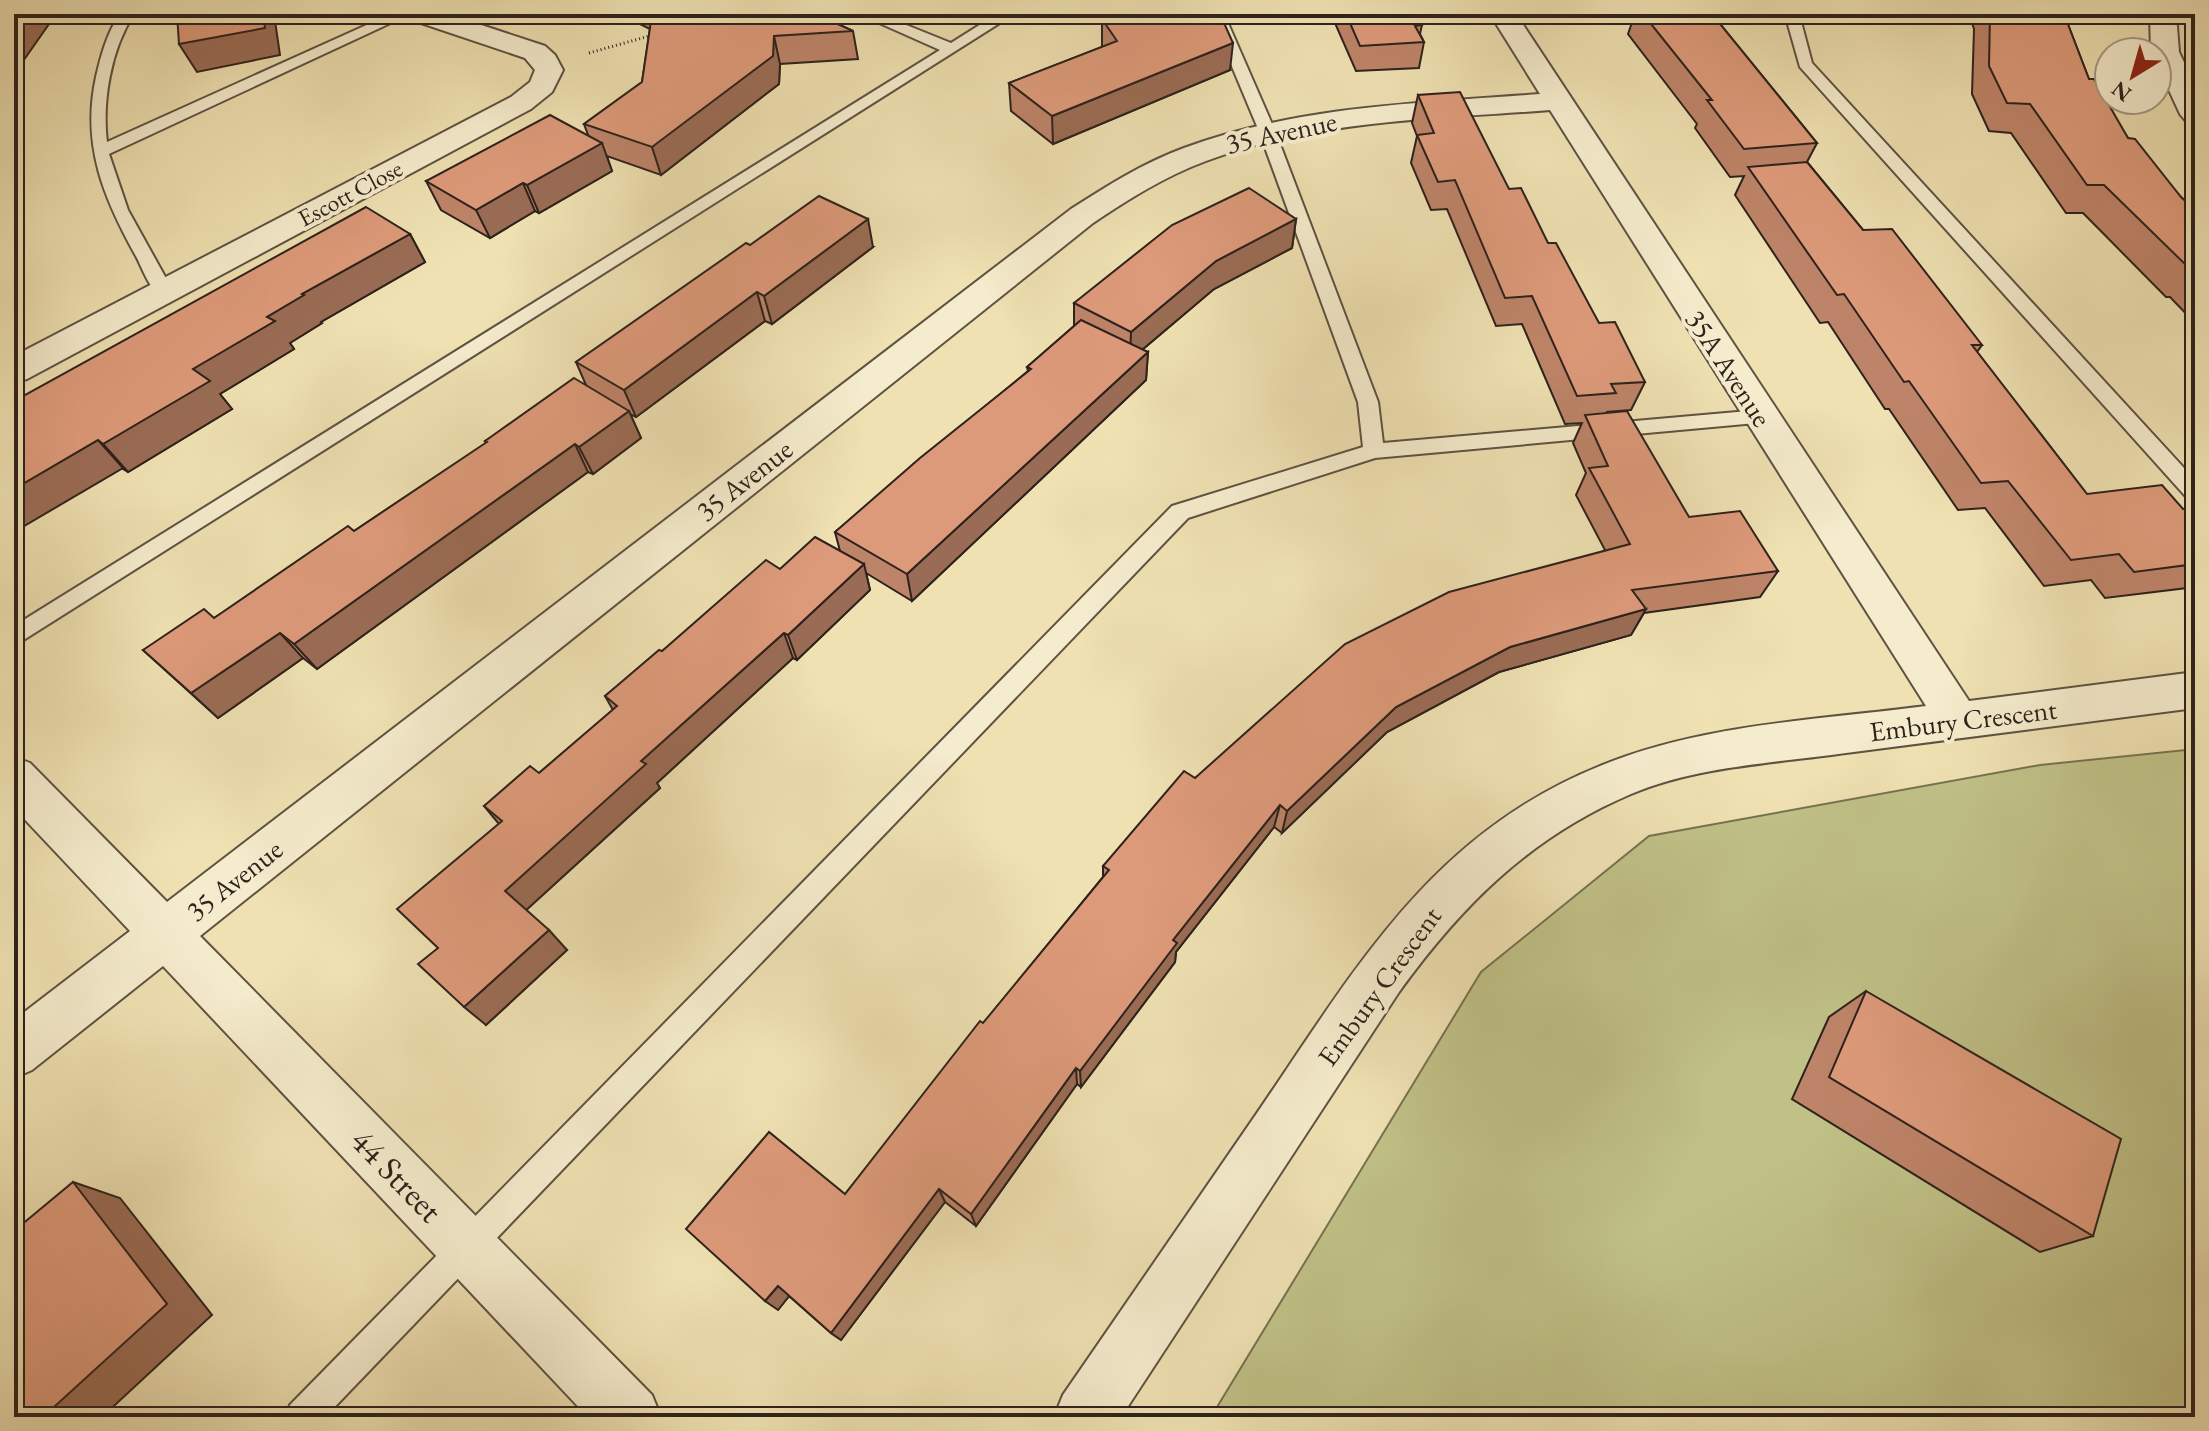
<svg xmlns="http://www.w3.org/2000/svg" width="2209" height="1431" font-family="'EB Garamond',serif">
<rect width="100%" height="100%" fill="#efe1b2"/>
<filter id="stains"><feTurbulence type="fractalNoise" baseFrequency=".0025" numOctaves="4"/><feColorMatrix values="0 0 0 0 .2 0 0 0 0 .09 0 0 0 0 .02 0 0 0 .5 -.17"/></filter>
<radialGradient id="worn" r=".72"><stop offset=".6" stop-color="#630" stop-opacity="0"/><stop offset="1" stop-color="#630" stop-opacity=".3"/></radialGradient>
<!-- green -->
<polygon fill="#c0c187" stroke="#767252" stroke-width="2" points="2195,749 2195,1417 1211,1417 1481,972 1649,836 2040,765"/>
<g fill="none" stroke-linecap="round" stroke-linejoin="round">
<!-- lane casing -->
<g stroke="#5e5242" stroke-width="4">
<g id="lane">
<path d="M120,14H134C111,49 102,101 107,142L391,14H410L109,154L128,210L173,291L164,297C151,293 143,270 137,258C104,199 81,145 96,77C101,55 107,33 120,14Z"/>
<polygon points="859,14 879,14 951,43 997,14 1014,14 14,646 14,626 940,50"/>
<polygon points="1210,14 1224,14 1275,131 1378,402 1383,443 1760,410 1767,412 1770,417 1767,422 1375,458 1188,518 325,1417 285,1417 290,1405 1172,506 1363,447 1358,402 1259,131"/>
<polygon points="1785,14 1799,14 1812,63 2195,480 2195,502 2188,499 1800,67"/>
</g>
</g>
<!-- street casing -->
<g stroke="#5e5242" stroke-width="4">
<g id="street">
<polygon points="408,14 448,14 545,46 555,55 563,70 552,92 531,109 27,379 14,383 14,356 511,97 530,82 535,70 525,58 412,20"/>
<path d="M1490,14H1516L1969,701L2195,672V708C2079,723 1962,738 1846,753C1776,763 1697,766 1631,794C1530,837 1462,905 1399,992L1121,1417H1054L1063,1395C1127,1302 1191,1209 1255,1116C1353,973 1429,835 1600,766C1702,724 1817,720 1926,706L1550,110C1435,119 1315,120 1206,161C1165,176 1129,199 1093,223L200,936L652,1395L661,1417H588L163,966L32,1070L14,1078V1020L130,931L14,808V757L30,763L167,902L1071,209C1107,186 1143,163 1184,148C1297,106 1420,103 1540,94Z"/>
<polygon points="2150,14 2176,14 2179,52 2195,85 2195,123 2185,120 2180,114 2157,64 2157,52 2151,52"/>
</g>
</g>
<!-- path -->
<polyline stroke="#2d221c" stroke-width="3" stroke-dasharray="1 3" stroke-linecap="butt" points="589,53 653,35"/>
<!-- lane -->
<use href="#lane" fill="#f5eccd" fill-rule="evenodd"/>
<!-- street -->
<use href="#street" fill="#f5eccd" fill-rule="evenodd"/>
</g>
<!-- wall -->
<g fill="#be8469" stroke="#2d221c" stroke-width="2">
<polygon points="620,14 816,14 853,31 858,59 780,64 779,84 661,175 607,156 612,171 539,213 535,211 490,238 441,210 426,181 588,135 584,124 642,82 650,29"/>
<polygon points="1331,14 1416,14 1422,25 1420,34 1424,42 1419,68 1356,71"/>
<polygon points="1635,14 1712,14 1817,143 1807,162 1863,230 1982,345 1977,352 2087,494 2183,509 2195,508 2195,587 2105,598 2091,580 2044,586 1985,508 1958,510 1889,409 1885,409 1828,322 1820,323 1735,195 1744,176 1730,177 1695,128 1697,124 1628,34"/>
<polygon points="1969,14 2064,14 2089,79 2128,138 2181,197 2195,210 2195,323 2170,297 2166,297 2083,213 2066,213 2011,133 1989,131 1972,94 1974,29"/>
<polygon points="1102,19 1166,22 1230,70 1053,144 1011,111 1009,83 1102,47"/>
<polygon points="1418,95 1509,189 1548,243 1599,323 1645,382 1631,410 1607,412 1607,413 1689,517 1778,571 1760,597 1644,613 1631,635 1499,672 1387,732 1282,833 1274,827 1176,952 1175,962 1081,1087 1077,1084 976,1226 945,1202 841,1340 831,1333 789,1296 778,1310 845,1194 1103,877 1103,866 1195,778 1605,550 1576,495 1586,473 1573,443 1582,423 1565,424 1522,324 1496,326 1447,209 1431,210 1411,163 1417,136 1412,123"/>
<polygon points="1296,219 1292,248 1214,289 1142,350 1148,352 1146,380 912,601 866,573 870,590 797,660 793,658 657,783 660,788 526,910 567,950 486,1025 438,948 499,824 484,806 539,773 613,710 605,696 662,651 780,569 840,551 835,532 1028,371 1027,367 1074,326 1074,303"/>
<polygon points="410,234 425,262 321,322 322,323 290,343 294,349 220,394 232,409 128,472 14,401"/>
<polygon points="750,245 873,247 772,324 765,321 636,417 630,414 641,438 593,474 588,472 317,669 303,658 218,718 143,650 214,618 354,531 486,443 485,441 586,385 576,362"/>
<polygon points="1866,991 2093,1236 2040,1252 1792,1099 1829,1017"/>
</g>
<!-- shaded-wall -->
<g fill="#9b6c55" stroke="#2d221c" stroke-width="2">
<polygon points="17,14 56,14 14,74 14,18"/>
<polygon points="263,14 274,14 280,55 197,72 179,44"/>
<polygon points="774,36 780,64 779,84 661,175 652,147"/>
<polygon points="1233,43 1230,70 1053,144 1052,116"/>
<polygon points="602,143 612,171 539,213 527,185"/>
<polygon points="523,183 535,211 490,238 476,210"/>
<polygon points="868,219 873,247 772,324 764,296"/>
<polygon points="1296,219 1292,248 1214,289 1130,360 1131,332 1216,261"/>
<polygon points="410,234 425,262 321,322 322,323 290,343 294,349 220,394 232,409 128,472 103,444 193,369 267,317 302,294"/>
<polygon points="757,292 765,321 636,417 624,390"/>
<polygon points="1148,352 1146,380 912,601 907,574"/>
<polygon points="629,411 641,438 593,474 579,447"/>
<polygon points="98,440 123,468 14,532 14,489"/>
<polygon points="575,444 588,472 317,669 294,644"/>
<polygon points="864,564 870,590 797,660 788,635"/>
<polygon points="1646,609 1631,635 1499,672 1387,732 1282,833 1287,811 1396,707 1510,647"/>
<polygon points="280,633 303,658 218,718 191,693"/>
<polygon points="784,633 793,658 657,783 660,788 524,912 505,891 641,761"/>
<polygon points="1280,805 1274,827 1176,952 1175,962 1081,1087 1080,1071 1173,940"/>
<polygon points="549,930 567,950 486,1025 464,1007"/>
<polygon points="1076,1068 1077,1084 976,1226 971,1214"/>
<polygon points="73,1182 120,1198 212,1315 102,1417 43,1417"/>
<polygon points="939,1189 945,1202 841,1340 831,1333"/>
<polygon points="778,1286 790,1295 778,1310 765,1301"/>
</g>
<!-- building -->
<g fill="#dd9a7a" stroke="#2d221c" stroke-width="2">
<polygon points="177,14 263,14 265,28 179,44"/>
<polygon points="652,14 816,14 853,31 774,36 773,56 652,147 584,124 642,82"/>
<polygon points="1131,14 1161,14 1166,22 1187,14 1220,14 1233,43 1052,116 1009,83 1117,41 1102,19"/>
<polygon points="1346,14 1416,14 1422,25 1415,26 1424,42 1360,46"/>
<polygon points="1643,14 1712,14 1817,143 1744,149 1707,100 1712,100"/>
<polygon points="1990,14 2064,14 2089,79 2094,79 2128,138 2135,139 2181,197 2195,210 2195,269 2190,269 2104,185 2087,185 2030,104 2007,103 1989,66"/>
<polygon points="1460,92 1509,189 1521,188 1548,243 1556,243 1599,323 1615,322 1645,382 1611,384 1616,393 1577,396 1532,296 1505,298 1455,180 1438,182 1417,135 1434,133 1418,95"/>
<polygon points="550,115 602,143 527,185 523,183 476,210 426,181"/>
<polygon points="1807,162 1863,230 1892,229 1982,345 1972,345 2087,494 2162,485 2183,509 2195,508 2195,564 2134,572 2119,554 2071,560 2008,481 1981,483 1909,381 1904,382 1844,294 1837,295 1748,167"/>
<polygon points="1249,188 1296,219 1216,261 1131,332 1074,303 1172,225"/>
<polygon points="819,196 868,219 764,296 757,292 624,390 576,362 746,243 750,245"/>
<polygon points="366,207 410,234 302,294 304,295 267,317 275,321 193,369 210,381 103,444 98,440 14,489 14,401"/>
<polygon points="1081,320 1148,352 907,574 835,532 920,458 1031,369 1027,367"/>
<polygon points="574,378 629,411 579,447 575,444 294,644 280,633 191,693 143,650 204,609 214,618 348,526 354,531 487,442 485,441"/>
<polygon points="1627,411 1689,517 1740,511 1778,571 1632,590 1646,609 1510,647 1396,707 1287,811 1280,805 1173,940 1177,943 1080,1071 1076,1068 971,1214 939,1189 831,1333 778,1286 765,1301 686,1229 769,1132 845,1194 980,1021 983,1023 1109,870 1103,866 1184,771 1195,778 1345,644 1449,592 1630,544 1589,468 1608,466 1585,415"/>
<polygon points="815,537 864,564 788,635 784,633 641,761 646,764 505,891 549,930 464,1007 418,964 438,948 397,909 502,821 484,806 530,766 539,773 617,706 605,696 659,650 662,651 766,560 780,569"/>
<polygon points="1866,991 2121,1139 2093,1236 1829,1077"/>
<polygon points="73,1182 167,1304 43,1417 14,1417 14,1231"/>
</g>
<g text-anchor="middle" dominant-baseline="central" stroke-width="8" stroke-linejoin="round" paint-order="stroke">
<!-- far-street labels -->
<g font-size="24" fill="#2d221c" stroke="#f5eccd">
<text transform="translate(350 193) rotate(-28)">Escott Close</text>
</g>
<!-- street labels -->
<g font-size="28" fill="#2d221c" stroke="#f5eccd">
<text transform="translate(1281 132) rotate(-12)">35 Avenue</text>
<text transform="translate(1729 368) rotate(57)">35A Avenue</text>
<text transform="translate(744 480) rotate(-38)">35 Avenue</text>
<text transform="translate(1963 720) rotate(-7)">Embury Crescent</text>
<text transform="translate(234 880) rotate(-38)">35 Avenue</text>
<text transform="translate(1379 986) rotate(-54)">Embury Crescent</text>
</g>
<!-- near-street labels -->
<g font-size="34" fill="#2d221c" stroke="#f5eccd">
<text transform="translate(397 1175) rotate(46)">44 Street</text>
</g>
</g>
<!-- margin -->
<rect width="2209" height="1431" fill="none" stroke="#efe1b2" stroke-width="48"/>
<rect x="16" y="16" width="2177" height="1399" fill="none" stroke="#2d221c" stroke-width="4"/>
<rect x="24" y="24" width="2161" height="1383" fill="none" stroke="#2d221c" stroke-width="2"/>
<!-- north arrow -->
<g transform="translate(2133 76) rotate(217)"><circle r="38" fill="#f5eccd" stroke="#a59b86" stroke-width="2"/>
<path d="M0-6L14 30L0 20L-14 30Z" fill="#8f2418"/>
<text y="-12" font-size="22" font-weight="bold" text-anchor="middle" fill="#2d221c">N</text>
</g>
<rect width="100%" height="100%" filter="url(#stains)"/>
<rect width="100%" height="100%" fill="url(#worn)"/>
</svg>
